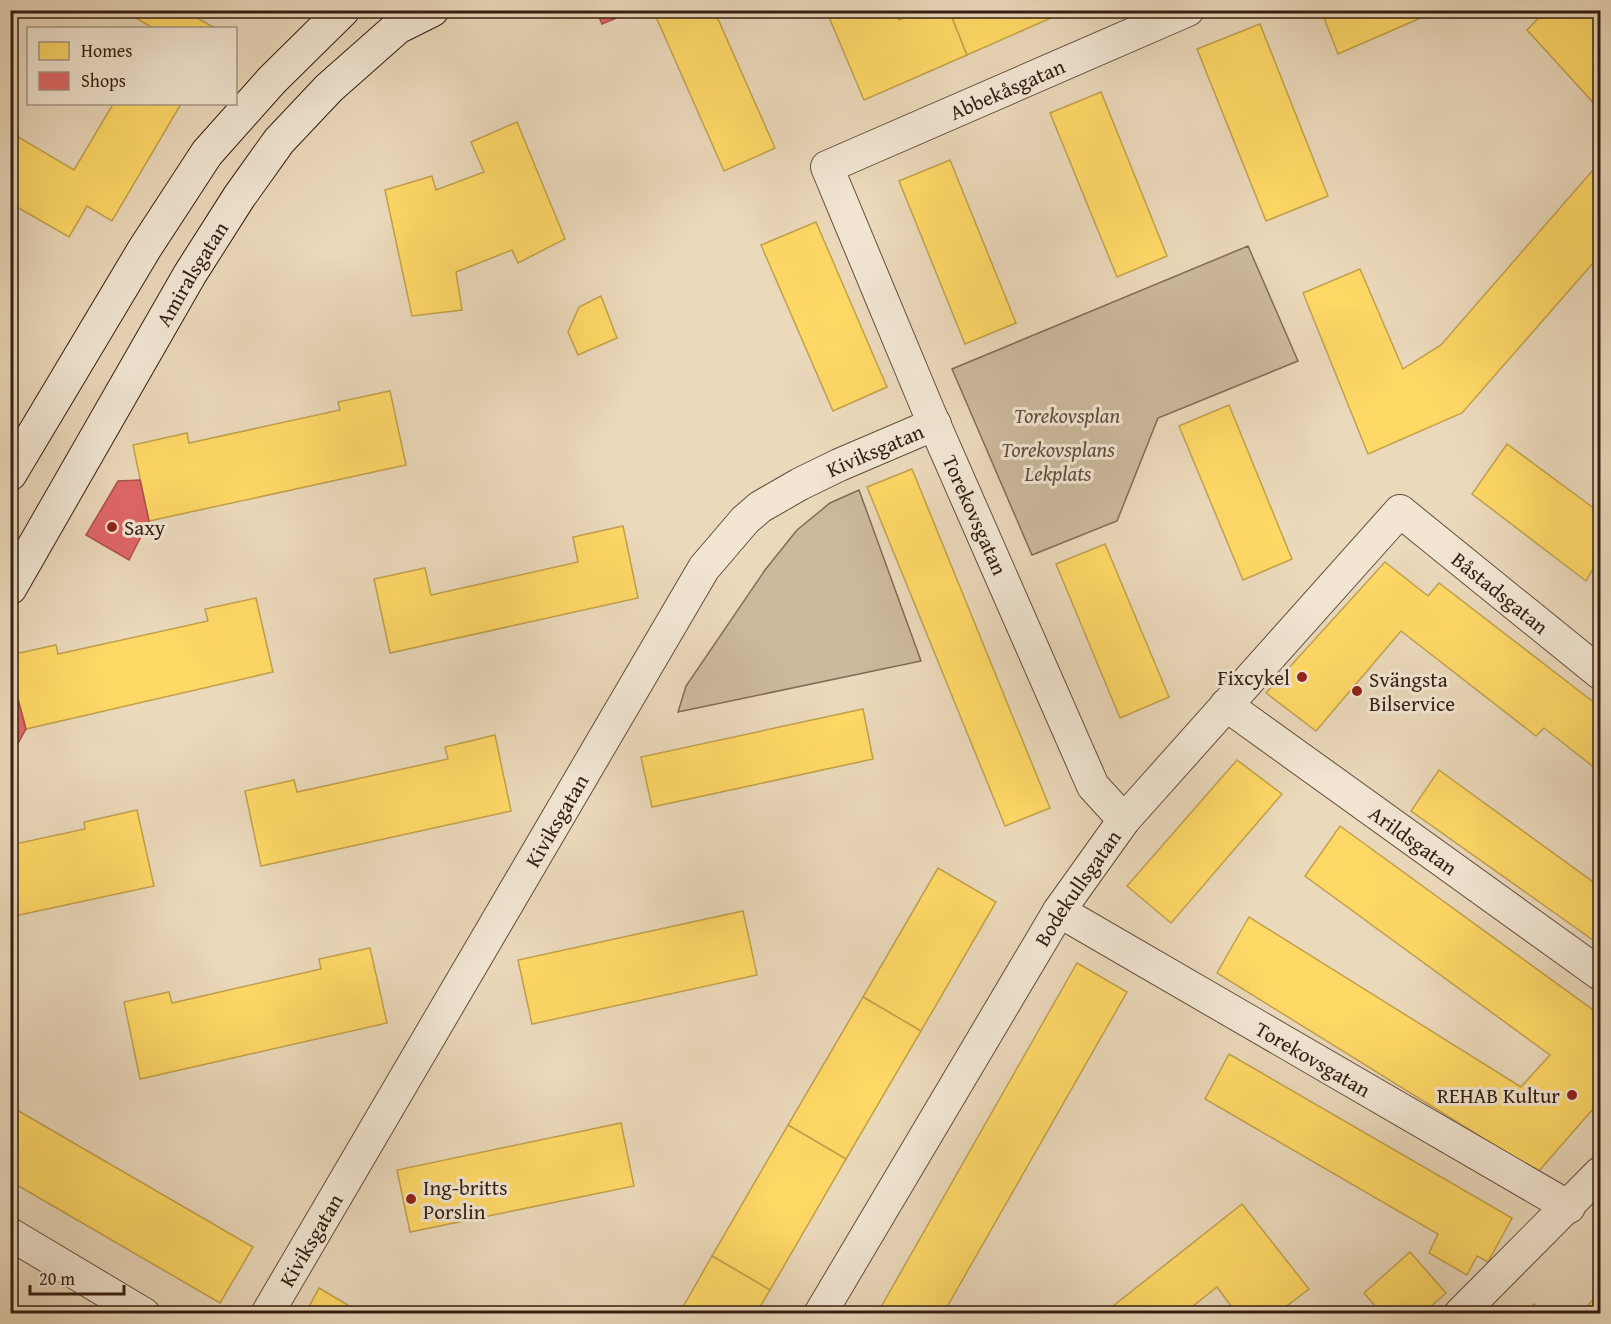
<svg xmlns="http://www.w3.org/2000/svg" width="1611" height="1324" font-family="'Gentium Book Plus',serif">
<rect width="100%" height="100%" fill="#ebd9bb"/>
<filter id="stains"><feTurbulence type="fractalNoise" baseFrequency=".00333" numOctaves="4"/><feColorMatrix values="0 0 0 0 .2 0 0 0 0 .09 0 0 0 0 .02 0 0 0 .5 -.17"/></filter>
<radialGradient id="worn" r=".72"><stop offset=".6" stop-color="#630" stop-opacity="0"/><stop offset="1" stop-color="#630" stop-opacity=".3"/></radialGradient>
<!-- green -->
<g fill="#ccb99e" stroke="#806c58" stroke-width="1.5">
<polygon points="1248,246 1298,361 1158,418 1117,521 1032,555 952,369"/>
<polygon points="859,490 921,661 678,712 686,686 765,570 797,530 830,503"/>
</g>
<!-- homes -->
<g fill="#ffd966" stroke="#c2a14c" stroke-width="1.5">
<polygon points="122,10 201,10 197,18 215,28 153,28"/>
<polygon points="653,10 714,10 775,148 724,171"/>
<polygon points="826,10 896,10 899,20 920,10 949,10 967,55 864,100"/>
<polygon points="949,10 1069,10 967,55"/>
<polygon points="1321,10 1439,10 1338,54"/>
<polygon points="1546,10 1587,10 1600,24 1600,110 1527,30"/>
<polygon points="1260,24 1328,196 1266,221 1197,49"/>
<polygon points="1101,92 1167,256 1117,277 1050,113"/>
<polygon points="113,104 181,104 112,221 87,206 69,237 10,203 10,132 74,170"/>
<polygon points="517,122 565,239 518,263 512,250 456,272 462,310 412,316 385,190 432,176 436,190 484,172 471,142"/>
<polygon points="950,160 1016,323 965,344 899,181"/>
<polygon points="1600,162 1600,255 1462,413 1368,454 1303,293 1360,269 1403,369 1441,345"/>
<polygon points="816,222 887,387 833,411 761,245"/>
<polygon points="601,296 617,338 578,355 568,332 579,307"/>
<polygon points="390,391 406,465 149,521 133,445 187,433 189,443 340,410 338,402"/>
<polygon points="1229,405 1292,559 1243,580 1179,426"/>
<polygon points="1507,444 1595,509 1600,503 1600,557 1586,581 1472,494"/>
<polygon points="912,469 1050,808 1005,826 867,487"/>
<polygon points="623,526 638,598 390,653 374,579 425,568 431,595 578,562 573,537"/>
<polygon points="1105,544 1169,697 1120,718 1056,564"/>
<polygon points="1385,562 1428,596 1439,583 1600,707 1600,772 1544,728 1536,736 1401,631 1316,731 1266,693"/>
<polygon points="256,598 273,672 26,729 15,688 10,655 56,645 58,654 208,621 205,609"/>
<polygon points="863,709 873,759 652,807 641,757"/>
<polygon points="495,735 511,811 261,866 245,791 294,780 297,792 448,759 445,747"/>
<polygon points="1237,760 1282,794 1171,923 1127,886"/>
<polygon points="1439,770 1600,887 1600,945 1411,811"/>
<polygon points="137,810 154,886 10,917 10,845 85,829 84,822"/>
<polygon points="1340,826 1600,1015 1600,1101 1538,1172 1217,973 1249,917 1521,1087 1550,1055 1305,876"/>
<polygon points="938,868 996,902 921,1031 863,997"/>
<polygon points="743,911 757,975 532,1024 518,960"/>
<polygon points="370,948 387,1023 140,1079 124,1002 169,992 172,1003 321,969 319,959"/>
<polygon points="1077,963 1127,992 943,1314 877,1314"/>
<polygon points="863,997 921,1031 846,1159 788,1125"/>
<polygon points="1229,1054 1512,1218 1488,1262 1477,1256 1467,1275 1429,1253 1438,1234 1205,1099"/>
<polygon points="10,1106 253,1247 220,1303 10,1181"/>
<polygon points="621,1123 634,1186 410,1232 397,1170"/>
<polygon points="788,1125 846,1159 770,1290 712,1256"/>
<polygon points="1242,1204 1309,1289 1276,1314 1237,1314 1217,1287 1183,1314 1103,1314"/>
<polygon points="1410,1252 1446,1293 1422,1314 1382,1314 1364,1293"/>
<polygon points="712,1256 770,1290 756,1314 679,1314"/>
<polygon points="319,1288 363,1314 305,1314"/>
<polygon points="1600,1292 1600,1314 1580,1314"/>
<polygon points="1534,1304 1544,1314 1524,1314"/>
</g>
<!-- shops -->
<g fill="#e06666" stroke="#ad504c" stroke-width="1.5">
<polygon points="596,10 633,10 633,11 602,24"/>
<polygon points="140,480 149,521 129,560 86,535 118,481"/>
<polygon points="15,688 26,729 10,758 10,689"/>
</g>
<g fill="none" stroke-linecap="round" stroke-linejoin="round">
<!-- minor casing -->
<g stroke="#624d3c" stroke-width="34">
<g id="minor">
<path id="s1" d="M1226,705L1600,974"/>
<path id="s2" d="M1124,820L1093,786L929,412L827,167L1188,10"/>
<path id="s3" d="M1059,911L1569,1207"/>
<polyline points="10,1234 144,1314"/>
<path id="s4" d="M267,1314L704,568L745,520L760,507L800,484L839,465L935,424"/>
<path id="s5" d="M820,1314L1059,911L1124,820L1400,511L1600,673"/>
<polyline points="1460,1314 1600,1173"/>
</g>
</g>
<!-- secondary casing -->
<g stroke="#351e11" stroke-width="35">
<g id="secondary">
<polyline points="10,474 145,248 207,153 272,80 343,10"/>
<path id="s6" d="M10,588L190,274L239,197L279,141L329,88L398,27L432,10"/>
</g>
</g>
<!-- minor -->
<use href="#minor" stroke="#f2e6d3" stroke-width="32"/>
<!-- secondary -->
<use href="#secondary" stroke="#f2e6d3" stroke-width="33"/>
</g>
<!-- markers -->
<g fill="#8f2418" stroke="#f2e6d3" stroke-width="2">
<circle cx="112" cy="527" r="6"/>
<circle cx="1302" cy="677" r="6"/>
<circle cx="1357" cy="691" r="6"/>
<circle cx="1572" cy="1095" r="6"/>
<circle cx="411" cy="1199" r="6"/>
</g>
<g text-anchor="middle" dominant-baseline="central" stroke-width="6" stroke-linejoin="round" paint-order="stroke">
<!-- street labels -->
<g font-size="21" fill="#351e11" stroke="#f2e6d3">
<text stroke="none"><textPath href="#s2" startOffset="916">Abbekåsgatan</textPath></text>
<text stroke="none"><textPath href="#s6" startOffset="363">Amiralsgatan</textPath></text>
<text stroke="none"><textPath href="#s4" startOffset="1076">Kiviksgatan</textPath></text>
<text transform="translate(975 515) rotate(66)">Torekovsgatan</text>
<text stroke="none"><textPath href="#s5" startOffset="1124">Båstadsgatan</textPath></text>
<text stroke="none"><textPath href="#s4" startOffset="572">Kiviksgatan</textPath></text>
<text stroke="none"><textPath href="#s1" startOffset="231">Arildsgatan</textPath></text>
<text stroke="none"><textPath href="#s5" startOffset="498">Bodekullsgatan</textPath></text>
<text stroke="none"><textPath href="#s3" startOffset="294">Torekovsgatan</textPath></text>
<text stroke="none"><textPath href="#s4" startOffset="86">Kiviksgatan</textPath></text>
</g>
<!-- park labels -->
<g font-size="21" font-style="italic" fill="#624c3b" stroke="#f2e6d3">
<text x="1067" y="415">Torekovsplan</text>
<text x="1058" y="449">Torekovsplans<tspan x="1058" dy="24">Lekplats</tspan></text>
</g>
<!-- poi labels -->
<g font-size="21" fill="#351e11" stroke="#f2e6d3" text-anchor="start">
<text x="124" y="527">Saxy</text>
<text x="1290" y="677" text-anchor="end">Fixcykel</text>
<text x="1369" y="679">Svängsta<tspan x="1369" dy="24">Bilservice</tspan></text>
<text x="1560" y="1095" text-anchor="end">REHAB Kultur</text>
<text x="423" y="1187">Ing-britts<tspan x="423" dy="24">Porslin</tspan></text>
</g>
</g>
<!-- margin -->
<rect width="1611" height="1324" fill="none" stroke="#ebd9bb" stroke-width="36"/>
<rect x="12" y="12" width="1587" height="1300" fill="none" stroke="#351e11" stroke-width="3"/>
<rect x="18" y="18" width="1575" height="1288" fill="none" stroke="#351e11" stroke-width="1.5"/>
<!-- legend -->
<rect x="27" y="27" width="210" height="78" fill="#f2e6d3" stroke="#a69685" stroke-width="1.5"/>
<rect x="39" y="42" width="30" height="18" fill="#ffd966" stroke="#a69685" stroke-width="1.5"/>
<text x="81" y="57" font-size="18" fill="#351e11">Homes</text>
<rect x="39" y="72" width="30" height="18" fill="#e06666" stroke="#a69685" stroke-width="1.5"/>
<text x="81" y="87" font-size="18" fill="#351e11">Shops</text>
<!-- scale -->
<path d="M30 1285v9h94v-9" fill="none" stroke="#351e11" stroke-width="3"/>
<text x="39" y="1285" font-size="18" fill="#351e11" stroke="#f2e6d3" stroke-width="4.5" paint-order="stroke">20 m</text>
<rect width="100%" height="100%" filter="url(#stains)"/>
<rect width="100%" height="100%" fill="url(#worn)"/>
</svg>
